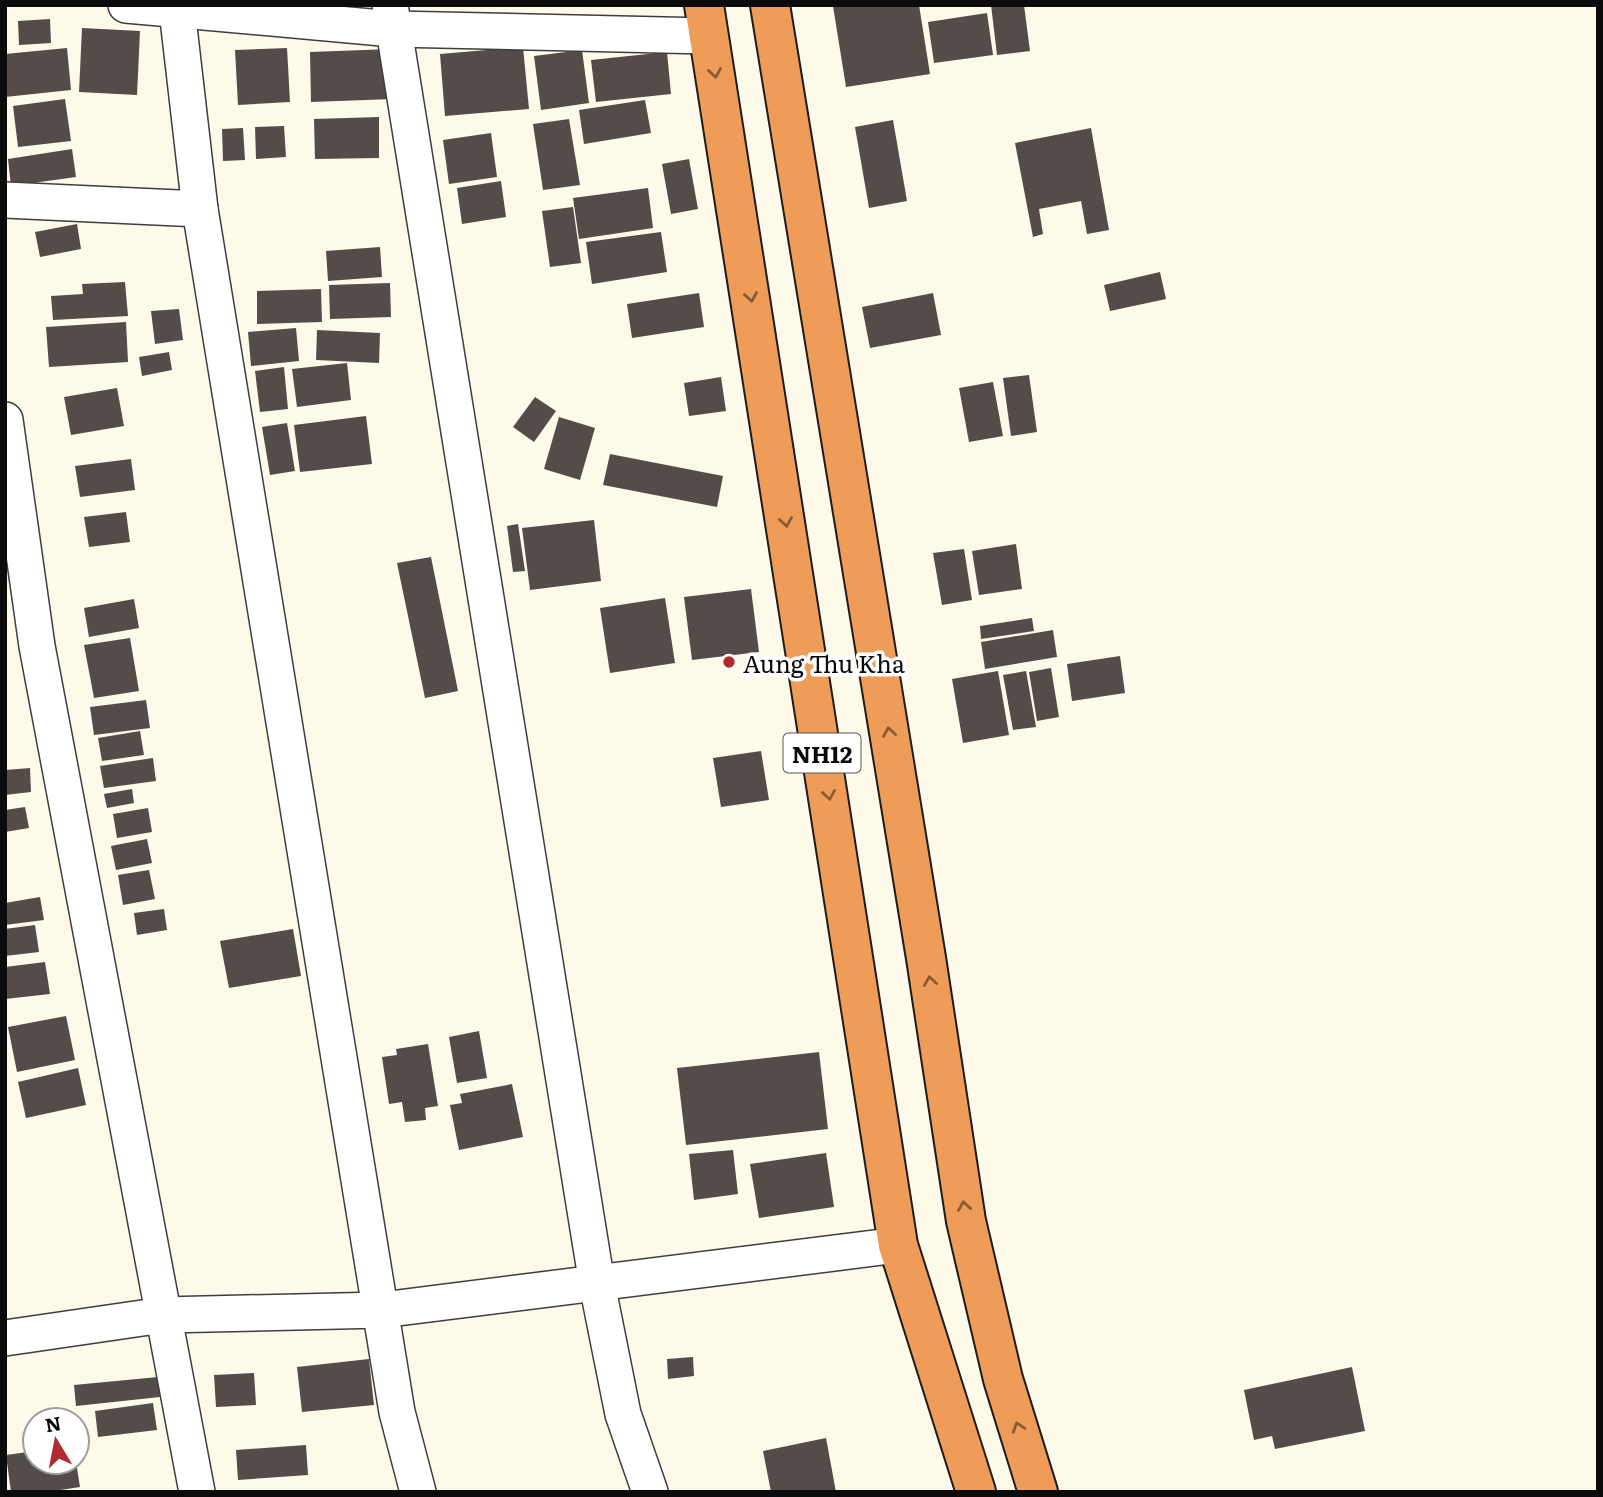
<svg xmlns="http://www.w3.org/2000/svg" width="1603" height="1497" font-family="Literata,serif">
<rect width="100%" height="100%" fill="#fefaea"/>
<!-- building -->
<g fill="#534c48">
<polygon points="919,5 930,74 846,87 833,6"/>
<polygon points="991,5 1024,5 1030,51 997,55"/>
<polygon points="987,13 993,55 934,63 928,22"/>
<polygon points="50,19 51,43 19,45 18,21"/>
<polygon points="82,28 140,31 137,95 79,92"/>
<polygon points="523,47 529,109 445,116 440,54"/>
<polygon points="67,48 71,90 5,97 5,54"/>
<polygon points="287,48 290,102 238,105 235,50"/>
<polygon points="391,49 393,99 311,102 310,52"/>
<polygon points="582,50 589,103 541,110 534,56"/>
<polygon points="667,52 671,94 596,102 591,60"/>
<polygon points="65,99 71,141 18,147 13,106"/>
<polygon points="645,100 651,133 584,144 579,110"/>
<polygon points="379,117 379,158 315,159 314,119"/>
<polygon points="569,119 580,185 543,190 533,124"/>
<polygon points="893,120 907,201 869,208 855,127"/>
<polygon points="284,126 286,157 256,159 255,127"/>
<polygon points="243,128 245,160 223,161 222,129"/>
<polygon points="1091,128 1109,230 1087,234 1081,201 1039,209 1043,234 1033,237 1015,143"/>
<polygon points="491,133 497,177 449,184 443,140"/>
<polygon points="72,149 76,177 11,186 8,159"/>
<polygon points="689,159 698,209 671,214 662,164"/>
<polygon points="501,181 506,217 462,224 457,188"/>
<polygon points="648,188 653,228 579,239 573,198"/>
<polygon points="573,207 581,263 550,267 542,211"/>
<polygon points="77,224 81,249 40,257 35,232"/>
<polygon points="661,232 667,272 592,284 586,242"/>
<polygon points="380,247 382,277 328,281 326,251"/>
<polygon points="1160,272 1166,299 1110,311 1104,285"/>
<polygon points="125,282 128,316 53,320 51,296 83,294 82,284"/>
<polygon points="390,283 391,317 330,319 329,285"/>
<polygon points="321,289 322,322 257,324 257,291"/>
<polygon points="699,293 704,327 632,338 627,304"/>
<polygon points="933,293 941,335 870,348 862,307"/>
<polygon points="179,309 183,340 155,344 151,311"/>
<polygon points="126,322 128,362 49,367 46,327"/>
<polygon points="296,328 299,361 251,366 248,332"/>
<polygon points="317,330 380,333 379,363 316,360"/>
<polygon points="169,352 172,370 142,376 139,357"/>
<polygon points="347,363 351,400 297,407 292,369"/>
<polygon points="284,367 288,409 260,412 255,371"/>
<polygon points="1029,375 1037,432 1011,436 1003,378"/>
<polygon points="721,377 726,411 689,416 684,383"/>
<polygon points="993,382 1003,436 969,442 959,388"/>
<polygon points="117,388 124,426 71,435 64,397"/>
<polygon points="535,397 556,411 534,442 513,427"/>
<polygon points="366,416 372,464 300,472 294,425"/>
<polygon points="559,417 595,428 580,480 544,469"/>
<polygon points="287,423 295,471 270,475 262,427"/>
<polygon points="610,454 723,476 717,507 603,485"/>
<polygon points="131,459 135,490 80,497 75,466"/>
<polygon points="126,512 130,542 89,547 84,517"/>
<polygon points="594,520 601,581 530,590 522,528"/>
<polygon points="518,524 525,571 513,572 507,526"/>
<polygon points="1016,544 1022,589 979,595 972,551"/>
<polygon points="964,549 972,600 942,605 933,553"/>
<polygon points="431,557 458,691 425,698 397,563"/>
<polygon points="751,589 759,652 692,660 684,597"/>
<polygon points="665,598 675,663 610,673 600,608"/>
<polygon points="134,599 139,628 89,637 84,608"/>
<polygon points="1032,618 1034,631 981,639 980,626"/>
<polygon points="1053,630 1057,657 985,669 981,642"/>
<polygon points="130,638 139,691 94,698 84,645"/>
<polygon points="1120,656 1125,693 1072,701 1067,664"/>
<polygon points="1051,668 1059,717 1037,721 1029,672"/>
<polygon points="998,671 1009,735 963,743 952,679"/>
<polygon points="1026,671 1036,727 1013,730 1003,675"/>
<polygon points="146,700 150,728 94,735 90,707"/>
<polygon points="140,731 144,755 102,761 98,738"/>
<polygon points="761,751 769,800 721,807 713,758"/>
<polygon points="153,758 156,781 104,788 100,766"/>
<polygon points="30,768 31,792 5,795 5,770"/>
<polygon points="132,789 134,803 107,808 104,794"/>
<polygon points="25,807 29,828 5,832 5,810"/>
<polygon points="148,808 152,832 117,838 113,814"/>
<polygon points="147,839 152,863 116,870 111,846"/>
<polygon points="149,870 155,899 123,905 118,875"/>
<polygon points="40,897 44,920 5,925 5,903"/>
<polygon points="164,909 167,930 137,935 134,913"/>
<polygon points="35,925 39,952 5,956 5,929"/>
<polygon points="293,929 301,976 229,988 220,941"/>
<polygon points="45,962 50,994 5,999 5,967"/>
<polygon points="66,1016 75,1060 17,1072 8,1027"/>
<polygon points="479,1031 487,1078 457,1083 449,1037"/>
<polygon points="428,1044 438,1106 425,1108 426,1120 405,1122 402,1102 389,1104 382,1057 397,1055 396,1049"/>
<polygon points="819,1052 828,1129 686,1145 677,1068"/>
<polygon points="78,1068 86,1105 26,1118 18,1082"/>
<polygon points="512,1084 523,1137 459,1150 450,1105 462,1103 460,1094"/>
<polygon points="733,1150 738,1194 694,1200 689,1154"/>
<polygon points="826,1153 834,1207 759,1218 750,1164"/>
<polygon points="693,1357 694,1376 668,1379 667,1359"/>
<polygon points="369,1359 374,1405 302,1412 297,1367"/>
<polygon points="1352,1367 1365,1431 1275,1449 1272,1436 1254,1440 1244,1390"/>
<polygon points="254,1373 256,1405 216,1407 214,1375"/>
<polygon points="158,1377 160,1397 76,1406 74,1385"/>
<polygon points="153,1403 157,1430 98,1437 95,1411"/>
<polygon points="826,1438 836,1492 771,1492 763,1451"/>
<polygon points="306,1445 308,1475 238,1480 236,1450"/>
<polygon points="35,1451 35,1462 76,1462 80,1487 48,1492 11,1492 6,1455"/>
</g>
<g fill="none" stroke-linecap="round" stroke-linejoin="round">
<!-- minor casing -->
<g stroke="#3e3e3e" stroke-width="38">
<g id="minor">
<polyline points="126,5 393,29 708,36"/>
<polyline points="390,5 597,1284 623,1414 650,1492"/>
<polyline points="177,10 200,209 397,1412 418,1492"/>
<polyline points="5,200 200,209"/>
<polyline points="5,420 37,646 197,1492"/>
<polyline points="5,1338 163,1315 382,1310 898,1245"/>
</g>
</g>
<!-- highway casing -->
<g stroke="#1c1c1c" stroke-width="42">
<g id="highway">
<polyline points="704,5 898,1245 976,1492"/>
<polyline points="770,5 926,958 966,1221 1003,1379 1038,1492"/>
</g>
</g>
<!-- minor -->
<use href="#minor" stroke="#fff" stroke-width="35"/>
<!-- highway -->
<use href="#highway" stroke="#ee9c58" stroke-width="38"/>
</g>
<!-- one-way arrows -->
<defs><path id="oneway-chevron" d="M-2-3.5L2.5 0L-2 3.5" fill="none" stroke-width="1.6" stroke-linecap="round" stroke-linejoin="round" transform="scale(1.75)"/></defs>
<g stroke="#885b35">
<use href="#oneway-chevron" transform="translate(715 73) rotate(81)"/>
<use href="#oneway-chevron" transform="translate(751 297) rotate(81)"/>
<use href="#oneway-chevron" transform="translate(786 522) rotate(81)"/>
<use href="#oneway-chevron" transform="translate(889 732) rotate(-99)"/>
<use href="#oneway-chevron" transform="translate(829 795) rotate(81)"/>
<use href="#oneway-chevron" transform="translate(930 981) rotate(-99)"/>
<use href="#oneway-chevron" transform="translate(964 1206) rotate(-99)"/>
<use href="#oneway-chevron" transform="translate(1018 1427) rotate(-108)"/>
</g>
<!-- markers -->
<circle fill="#b42a31" stroke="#fff" stroke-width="2.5" cx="729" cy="662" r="7"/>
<g text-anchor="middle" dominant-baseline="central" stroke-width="7" stroke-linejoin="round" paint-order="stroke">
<!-- shield labels -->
<rect fill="#fff" stroke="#545454" stroke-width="2" x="783.5" y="733.5" width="77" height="39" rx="5"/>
<g font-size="23" font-weight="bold" fill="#0b0b0b">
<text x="822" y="753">NH12</text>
</g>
<!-- poi labels -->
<g font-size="24" fill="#0b0b0b" stroke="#fff" text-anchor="start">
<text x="743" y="662">Aung Thu Kha</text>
</g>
</g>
<!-- border -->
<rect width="1603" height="1497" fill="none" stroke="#0b0b0b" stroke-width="14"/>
<!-- north arrow -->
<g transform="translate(56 1441) rotate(350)"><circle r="33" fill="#ffffff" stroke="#9d9d9d" stroke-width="2"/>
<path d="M0-5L12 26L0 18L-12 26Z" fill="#b42a31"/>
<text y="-10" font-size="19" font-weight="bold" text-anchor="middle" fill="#0b0b0b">N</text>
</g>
</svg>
